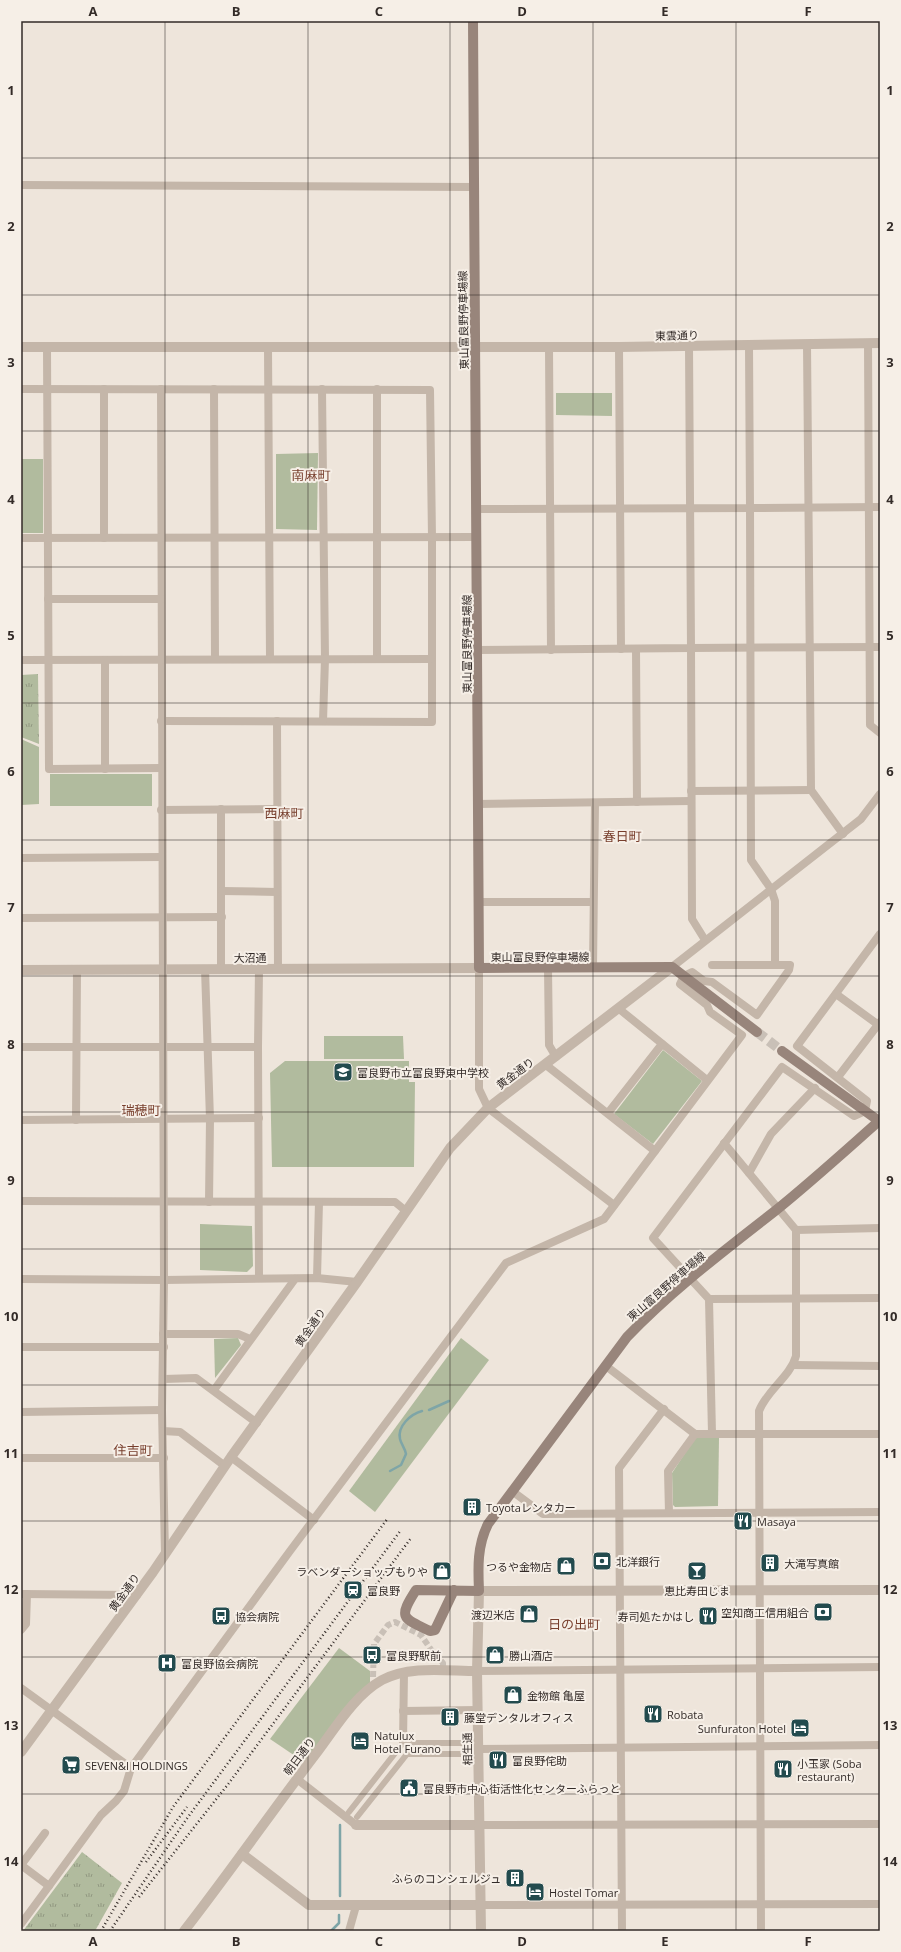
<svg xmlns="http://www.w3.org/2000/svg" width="901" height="1952" font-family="'Open Sans','Noto Sans JP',sans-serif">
<defs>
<pattern id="grass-tufts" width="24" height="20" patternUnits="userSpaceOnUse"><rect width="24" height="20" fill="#b1bb9e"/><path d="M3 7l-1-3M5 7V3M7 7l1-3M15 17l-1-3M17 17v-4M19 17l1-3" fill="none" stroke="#919881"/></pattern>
</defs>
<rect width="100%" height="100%" fill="#eee5db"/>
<!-- grass -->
<g fill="url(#grass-tufts)">
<polygon points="38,674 39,744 21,737 21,675"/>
<polygon points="82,1852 122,1883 95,1931 23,1931"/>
</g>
<!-- green -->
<g fill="#b1bb9e">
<polygon points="556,393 612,393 612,416 556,415"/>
<polygon points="318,453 317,530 276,529 276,454"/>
<rect x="21" y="459" width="22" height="74"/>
<polygon points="21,739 39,747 39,804 21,805"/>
<rect x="50" y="774" width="102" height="32"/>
<polygon points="324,1036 403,1036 404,1059 324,1059"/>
<polygon points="663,1050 702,1081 653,1144 614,1114"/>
<polygon points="285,1061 409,1061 409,1082 415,1082 414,1167 272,1167 270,1073"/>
<polygon points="200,1224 252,1226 253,1266 247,1272 200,1270"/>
<polygon points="238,1338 241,1345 215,1378 214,1339"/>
<polygon points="461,1338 489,1360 375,1512 349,1491"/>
<polygon points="695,1438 719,1438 718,1506 675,1507 673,1505 672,1473"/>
<polygon points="339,1648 370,1671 370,1683 304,1762 270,1739"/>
</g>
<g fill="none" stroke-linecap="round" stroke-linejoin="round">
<!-- stream -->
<g stroke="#7ea5a7" stroke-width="2.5">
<polyline points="429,1410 449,1401"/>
<path d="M390,1471L401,1465L406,1454C405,1448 401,1444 400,1439C397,1426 411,1414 422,1411"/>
<polyline points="340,1825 340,1896"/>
<polyline points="331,1931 339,1923 339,1915"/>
</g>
<!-- pedestrian-tunnel -->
<polyline stroke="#c9c0b7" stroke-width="6" stroke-dasharray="6 3" stroke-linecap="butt" points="373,1677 374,1644 388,1625 395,1622 421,1635 432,1651 443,1663 443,1670"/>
<!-- secondary-tunnel -->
<polyline stroke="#c9c0b7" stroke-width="10" stroke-dasharray="10 5" stroke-linecap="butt" points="757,1032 782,1051"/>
<!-- pedestrian -->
<g stroke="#c4b6a9" stroke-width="6">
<polyline points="349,1812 403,1743 470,1743"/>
<polyline points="357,1817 407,1754 471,1754"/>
</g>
<!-- minor -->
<g stroke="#c4b6a9" stroke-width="8">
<polyline points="21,185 474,187"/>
<polyline points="868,343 870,725 880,733"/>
<polyline points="807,344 811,790 843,834"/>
<polyline points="47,347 49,769 161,768"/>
<polyline points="268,347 270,659"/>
<polyline points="549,347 551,650"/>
<polyline points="619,347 621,649"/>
<polyline points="21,389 430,390 432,538 432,722 161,721"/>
<polyline points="161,389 164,1280 162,1410 165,1554"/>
<polyline points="214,389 215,659"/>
<polyline points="322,389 325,659 323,721"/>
<polyline points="377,389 377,659"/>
<polyline points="477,509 750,508 749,346"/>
<polyline points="21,538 477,537"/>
<polyline points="104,538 104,389"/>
<polyline points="48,599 161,599"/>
<polyline points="636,649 637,802"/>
<polyline points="478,650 691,648 689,346"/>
<polyline points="21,660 431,659"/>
<polyline points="277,721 278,969"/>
<polyline points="105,769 105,660"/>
<polyline points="691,791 811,790"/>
<polyline points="478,804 691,801"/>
<polyline points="221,809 221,969"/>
<polyline points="161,810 278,809"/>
<polyline points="21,858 162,857"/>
<polyline points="222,891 277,892"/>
<polyline points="478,902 593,902"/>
<polyline points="21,918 222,917"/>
<polyline points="880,934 797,1046 867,1101 865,1111 854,1116 782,1067 653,1238 709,1299 880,1298"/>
<polyline points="705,940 692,919 691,648 880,647"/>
<polyline points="775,964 775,901 771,889 751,860 750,508 880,507"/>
<polyline points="593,967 595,803"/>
<polyline points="672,967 861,819 880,794"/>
<polyline points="479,968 479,1089 488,1108 614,1205"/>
<polyline points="548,968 549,1045 556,1057"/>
<polyline points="205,969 210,1119 209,1202"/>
<polyline points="836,994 880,1026"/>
<polyline points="618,1008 707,1080"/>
<polyline points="21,1047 258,1047"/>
<polyline points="546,1065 655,1151"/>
<polyline points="838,1077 880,1022"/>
<polyline points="608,1113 662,1044"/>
<polyline points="21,1120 259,1118"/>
<polyline points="76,1120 77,970"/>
<polyline points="724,1143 796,1230 880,1228"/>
<polyline points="749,1173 771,1134 815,1088"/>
<polyline points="21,1201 395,1202 406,1211"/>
<polyline points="259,1278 258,1047 259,969"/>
<polyline points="317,1278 319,1202"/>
<polyline points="21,1279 164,1280 317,1278 357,1282"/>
<polyline points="709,1299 712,1434"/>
<polyline points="163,1334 238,1334 250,1339"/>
<polyline points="21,1347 164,1347"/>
<polyline points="793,1365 880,1366"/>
<polyline points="606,1366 695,1434 880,1434"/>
<polyline points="164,1379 196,1378 257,1423"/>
<polyline points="214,1390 295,1279"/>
<polyline points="21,1412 162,1410"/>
<polyline points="163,1431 180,1432 225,1466"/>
<polyline points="231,1457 314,1520"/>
<polyline points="21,1458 164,1458"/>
<polyline points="512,1491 543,1514 880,1512"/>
<polyline points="669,1513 668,1471 695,1434"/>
<polyline points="21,1594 137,1595"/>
<polyline points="21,1630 26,1624 27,1594"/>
<polyline points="477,1671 880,1667"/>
<polyline points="21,1688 131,1768"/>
<polyline points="403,1711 478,1710"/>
<polyline points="403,1743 404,1672"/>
<polyline points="479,1749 880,1745"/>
<polyline points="297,1779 356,1825"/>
<polyline points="479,1825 880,1824"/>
<polyline points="21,1865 49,1886 101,1815 116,1801 124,1791 131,1768 290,1551 506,1263 604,1219 742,1035 710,1012 707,1005 680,984 684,976 692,972 704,981 712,982 757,1015 789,970 790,965 712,965"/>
<polyline points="21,1865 45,1833"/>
<polyline points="480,1905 880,1904"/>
<polyline points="21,1924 49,1886"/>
<polyline points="349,1931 356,1906"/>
<polyline points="622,1931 619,1468 664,1409"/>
<path d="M761,1931L759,1411C767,1390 790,1377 796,1356V1230"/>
</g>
<!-- tertiary -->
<g stroke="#c4b6a9" stroke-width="10">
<polyline points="21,347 619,347 880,343"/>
<polyline points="21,970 479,968"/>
<polyline points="21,1752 153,1572 231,1457 357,1282 450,1148 488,1108 672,967"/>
<polyline points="356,1825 479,1825"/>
<polyline points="242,1854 309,1905 480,1905"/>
<path d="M184,1931C230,1872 272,1811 318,1751C336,1727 355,1695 382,1680C410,1665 447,1671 477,1671"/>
<polyline points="481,1931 477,1671 479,1591 880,1590"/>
</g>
<!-- secondary -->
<g stroke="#98857b" stroke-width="10">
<polyline points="473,21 479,968 672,967 757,1032"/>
<path d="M454,1590L435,1630L430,1631C402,1618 398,1618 416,1590L479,1591C478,1568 477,1546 488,1524L627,1337C672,1290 724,1251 775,1211C811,1182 845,1151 879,1121L782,1051"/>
</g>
<!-- rail -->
<g stroke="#332b28" stroke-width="2.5" stroke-dasharray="1 3" stroke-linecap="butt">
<polyline points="146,1862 187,1807"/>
<polyline points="139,1897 229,1783 411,1538"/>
<polyline points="101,1931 173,1807 388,1518"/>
<polyline points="110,1931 188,1817 401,1530"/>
</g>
</g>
<!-- grid -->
<path fill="none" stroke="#332b28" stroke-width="1" stroke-opacity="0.55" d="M165,21V1931M308,21V1931M450,21V1931M593,21V1931M736,21V1931M21,158H880M21,295H880M21,431H880M21,567H880M21,703H880M21,840H880M21,976H880M21,1112H880M21,1249H880M21,1385H880M21,1521H880M21,1657H880M21,1794H880"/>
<!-- icons -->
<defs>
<g id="school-square" transform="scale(1)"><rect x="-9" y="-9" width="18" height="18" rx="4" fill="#234b4e" stroke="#f6efe7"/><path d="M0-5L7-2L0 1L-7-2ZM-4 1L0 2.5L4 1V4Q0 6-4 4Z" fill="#fff"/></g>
<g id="building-square" transform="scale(1)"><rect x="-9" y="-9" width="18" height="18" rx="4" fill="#234b4e" stroke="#f6efe7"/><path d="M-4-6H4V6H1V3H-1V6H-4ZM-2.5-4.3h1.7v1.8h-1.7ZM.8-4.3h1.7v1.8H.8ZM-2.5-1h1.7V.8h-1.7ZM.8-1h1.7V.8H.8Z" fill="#fff"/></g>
<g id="restaurant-square" transform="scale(1)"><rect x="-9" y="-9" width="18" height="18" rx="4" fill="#234b4e" stroke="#f6efe7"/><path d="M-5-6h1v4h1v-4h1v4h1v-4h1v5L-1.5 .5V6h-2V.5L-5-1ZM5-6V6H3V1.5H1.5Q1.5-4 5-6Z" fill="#fff"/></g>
<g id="bank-square" transform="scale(1)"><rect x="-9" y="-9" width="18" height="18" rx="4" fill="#234b4e" stroke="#f6efe7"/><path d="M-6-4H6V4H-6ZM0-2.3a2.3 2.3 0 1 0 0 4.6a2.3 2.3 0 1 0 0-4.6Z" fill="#fff"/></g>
<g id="shop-square" transform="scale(1)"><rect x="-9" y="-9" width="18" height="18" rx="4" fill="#234b4e" stroke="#f6efe7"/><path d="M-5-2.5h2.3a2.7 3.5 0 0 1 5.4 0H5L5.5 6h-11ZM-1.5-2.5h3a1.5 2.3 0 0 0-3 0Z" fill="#fff"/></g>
<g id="bar-square" transform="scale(1)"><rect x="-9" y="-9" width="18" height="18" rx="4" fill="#234b4e" stroke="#f6efe7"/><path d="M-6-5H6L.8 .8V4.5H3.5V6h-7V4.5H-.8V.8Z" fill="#fff"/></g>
<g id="station-square" transform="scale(1)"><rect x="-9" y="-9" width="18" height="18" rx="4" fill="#234b4e" stroke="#f6efe7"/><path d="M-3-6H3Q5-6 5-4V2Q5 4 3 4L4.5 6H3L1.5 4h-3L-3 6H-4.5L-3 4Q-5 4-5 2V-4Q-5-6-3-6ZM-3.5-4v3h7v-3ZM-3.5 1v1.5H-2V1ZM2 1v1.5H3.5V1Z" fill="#fff"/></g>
<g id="bus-square" transform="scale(1)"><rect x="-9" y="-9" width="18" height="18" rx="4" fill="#234b4e" stroke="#f6efe7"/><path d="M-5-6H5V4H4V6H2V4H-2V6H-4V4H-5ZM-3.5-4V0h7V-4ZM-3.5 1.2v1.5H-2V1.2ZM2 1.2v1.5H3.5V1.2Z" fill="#fff"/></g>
<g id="hospital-square" transform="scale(1)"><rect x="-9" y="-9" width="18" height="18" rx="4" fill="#234b4e" stroke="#f6efe7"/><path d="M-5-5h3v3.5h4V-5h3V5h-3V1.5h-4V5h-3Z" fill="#fff"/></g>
<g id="hotel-square" transform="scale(1)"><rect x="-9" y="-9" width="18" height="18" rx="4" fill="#234b4e" stroke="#f6efe7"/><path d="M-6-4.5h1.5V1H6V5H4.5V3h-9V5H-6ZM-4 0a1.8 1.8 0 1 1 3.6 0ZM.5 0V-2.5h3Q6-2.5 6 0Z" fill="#fff"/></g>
<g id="supermarket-square" transform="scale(1)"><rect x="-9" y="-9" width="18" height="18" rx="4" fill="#234b4e" stroke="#f6efe7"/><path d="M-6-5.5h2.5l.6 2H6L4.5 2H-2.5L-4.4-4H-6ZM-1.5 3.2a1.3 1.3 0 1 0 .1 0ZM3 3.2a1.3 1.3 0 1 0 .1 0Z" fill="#fff"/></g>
<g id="civic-square" transform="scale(1)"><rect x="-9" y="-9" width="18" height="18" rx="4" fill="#234b4e" stroke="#f6efe7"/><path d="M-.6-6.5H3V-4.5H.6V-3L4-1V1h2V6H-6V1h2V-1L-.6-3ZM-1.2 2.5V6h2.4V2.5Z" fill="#fff"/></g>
</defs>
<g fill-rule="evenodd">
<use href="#school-square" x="343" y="1072"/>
<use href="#building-square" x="472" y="1507"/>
<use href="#restaurant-square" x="743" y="1521"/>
<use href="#bank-square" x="602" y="1561"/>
<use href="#building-square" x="770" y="1563"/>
<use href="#shop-square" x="566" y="1566"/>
<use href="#shop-square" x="442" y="1571"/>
<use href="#bar-square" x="697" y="1571"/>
<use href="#station-square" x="353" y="1590"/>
<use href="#bank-square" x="823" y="1612"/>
<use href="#shop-square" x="529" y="1614"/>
<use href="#bus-square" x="221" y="1616"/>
<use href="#restaurant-square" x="708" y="1616"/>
<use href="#bus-square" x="372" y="1655"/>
<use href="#shop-square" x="495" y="1655"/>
<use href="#hospital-square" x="167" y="1663"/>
<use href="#shop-square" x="513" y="1695"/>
<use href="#restaurant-square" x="653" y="1714"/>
<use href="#building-square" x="450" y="1717"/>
<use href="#hotel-square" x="800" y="1728"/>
<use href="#hotel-square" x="360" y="1741"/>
<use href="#restaurant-square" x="498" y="1760"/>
<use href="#supermarket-square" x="71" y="1765"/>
<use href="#restaurant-square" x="783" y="1769"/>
<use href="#civic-square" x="409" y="1788"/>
<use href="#building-square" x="515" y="1878"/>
<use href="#hotel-square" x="535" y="1892"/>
</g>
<g text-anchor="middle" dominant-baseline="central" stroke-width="4" stroke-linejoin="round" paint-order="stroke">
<!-- street labels -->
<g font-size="11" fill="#332b28" stroke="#f6efe7">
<text transform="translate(463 320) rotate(-91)">東山富良野停車場線</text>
<text transform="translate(677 335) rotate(-1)">東雲通り</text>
<text transform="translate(466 644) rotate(-90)">東山富良野停車場線</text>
<text x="540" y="956">東山富良野停車場線</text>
<text x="250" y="957">大沼通</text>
<text transform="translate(515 1073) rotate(-37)">黄金通り</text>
<text transform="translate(666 1286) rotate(-41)">東山富良野停車場線</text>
<text transform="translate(310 1327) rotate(-55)">黄金通り</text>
<text transform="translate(124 1592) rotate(-54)">黄金通り</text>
<text transform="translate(467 1749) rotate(-91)">相生通</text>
<text transform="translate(299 1756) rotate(-53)">朝日通り</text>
</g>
<!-- poi labels -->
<g font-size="11" fill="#332b28" stroke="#f6efe7" text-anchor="start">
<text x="357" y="1072">富良野市立富良野東中学校</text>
<text x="486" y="1507">Toyotaレンタカー</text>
<text x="757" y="1521">Masaya</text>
<text x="616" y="1561">北洋銀行</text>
<text x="784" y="1563">大滝写真館</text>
<text x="552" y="1566" text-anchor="end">つるや金物店</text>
<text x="428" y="1571" text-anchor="end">ラベンダーショップもりや</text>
<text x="367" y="1590">富良野</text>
<text x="697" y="1590" text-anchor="middle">恵比寿田じま</text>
<text x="809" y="1612" text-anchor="end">空知商工信用組合</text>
<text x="515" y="1614" text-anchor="end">渡辺米店</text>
<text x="235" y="1616">協会病院</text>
<text x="694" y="1616" text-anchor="end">寿司処たかはし</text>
<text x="386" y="1655">富良野駅前</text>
<text x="509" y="1655">勝山酒店</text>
<text x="181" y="1663">富良野協会病院</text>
<text x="527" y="1695">金物館 亀屋</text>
<text x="667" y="1714">Robata</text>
<text x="464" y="1717">藤堂デンタルオフィス</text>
<text x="786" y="1728" text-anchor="end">Sunfuraton Hotel</text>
<text x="374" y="1735">Natulux<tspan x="374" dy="13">Hotel Furano</tspan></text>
<text x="512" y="1760">富良野侘助</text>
<text x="797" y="1763">小玉家 (Soba<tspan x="797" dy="13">restaurant)</tspan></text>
<text x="85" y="1765">SEVEN&amp;I HOLDINGS</text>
<text x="423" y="1788">富良野市中心街活性化センターふらっと</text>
<text x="501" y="1878" text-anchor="end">ふらのコンシェルジュ</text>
<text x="549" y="1892">Hostel Tomar</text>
</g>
<!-- quarter labels -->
<g font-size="13" fill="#773e2c" stroke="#f6efe7">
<text x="311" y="475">南麻町</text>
<text x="284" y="813">西麻町</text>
<text x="622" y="836">春日町</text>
<text x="141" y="1110">瑞穂町</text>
<text x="133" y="1450">住吉町</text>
<text x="574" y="1624">日の出町</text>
</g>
</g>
<!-- border -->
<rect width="901" height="1952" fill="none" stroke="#f6efe7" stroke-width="44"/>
<rect x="22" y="22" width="857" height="1908" fill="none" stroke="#332b28" stroke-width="1.5"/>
<g font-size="13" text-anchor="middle" font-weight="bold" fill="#332b28">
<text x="93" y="16">A</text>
<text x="236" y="16">B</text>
<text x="379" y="16">C</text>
<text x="522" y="16">D</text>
<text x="665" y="16">E</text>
<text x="808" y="16">F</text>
<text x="11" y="95">1</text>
<text x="890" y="95">1</text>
<text x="11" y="231">2</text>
<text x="890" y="231">2</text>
<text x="11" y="367">3</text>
<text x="890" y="367">3</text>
<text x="11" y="504">4</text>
<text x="890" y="504">4</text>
<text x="11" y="640">5</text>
<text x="890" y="640">5</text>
<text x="11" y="776">6</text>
<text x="890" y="776">6</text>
<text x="11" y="912">7</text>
<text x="890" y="912">7</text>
<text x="11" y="1049">8</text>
<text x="890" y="1049">8</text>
<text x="11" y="1185">9</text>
<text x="890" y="1185">9</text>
<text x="11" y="1321">10</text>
<text x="890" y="1321">10</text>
<text x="11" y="1458">11</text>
<text x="890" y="1458">11</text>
<text x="11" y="1594">12</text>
<text x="890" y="1594">12</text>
<text x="11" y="1730">13</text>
<text x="890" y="1730">13</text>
<text x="11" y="1866">14</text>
<text x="890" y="1866">14</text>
<text x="93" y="1946">A</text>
<text x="236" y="1946">B</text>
<text x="379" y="1946">C</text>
<text x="522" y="1946">D</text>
<text x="665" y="1946">E</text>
<text x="808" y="1946">F</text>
</g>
</svg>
